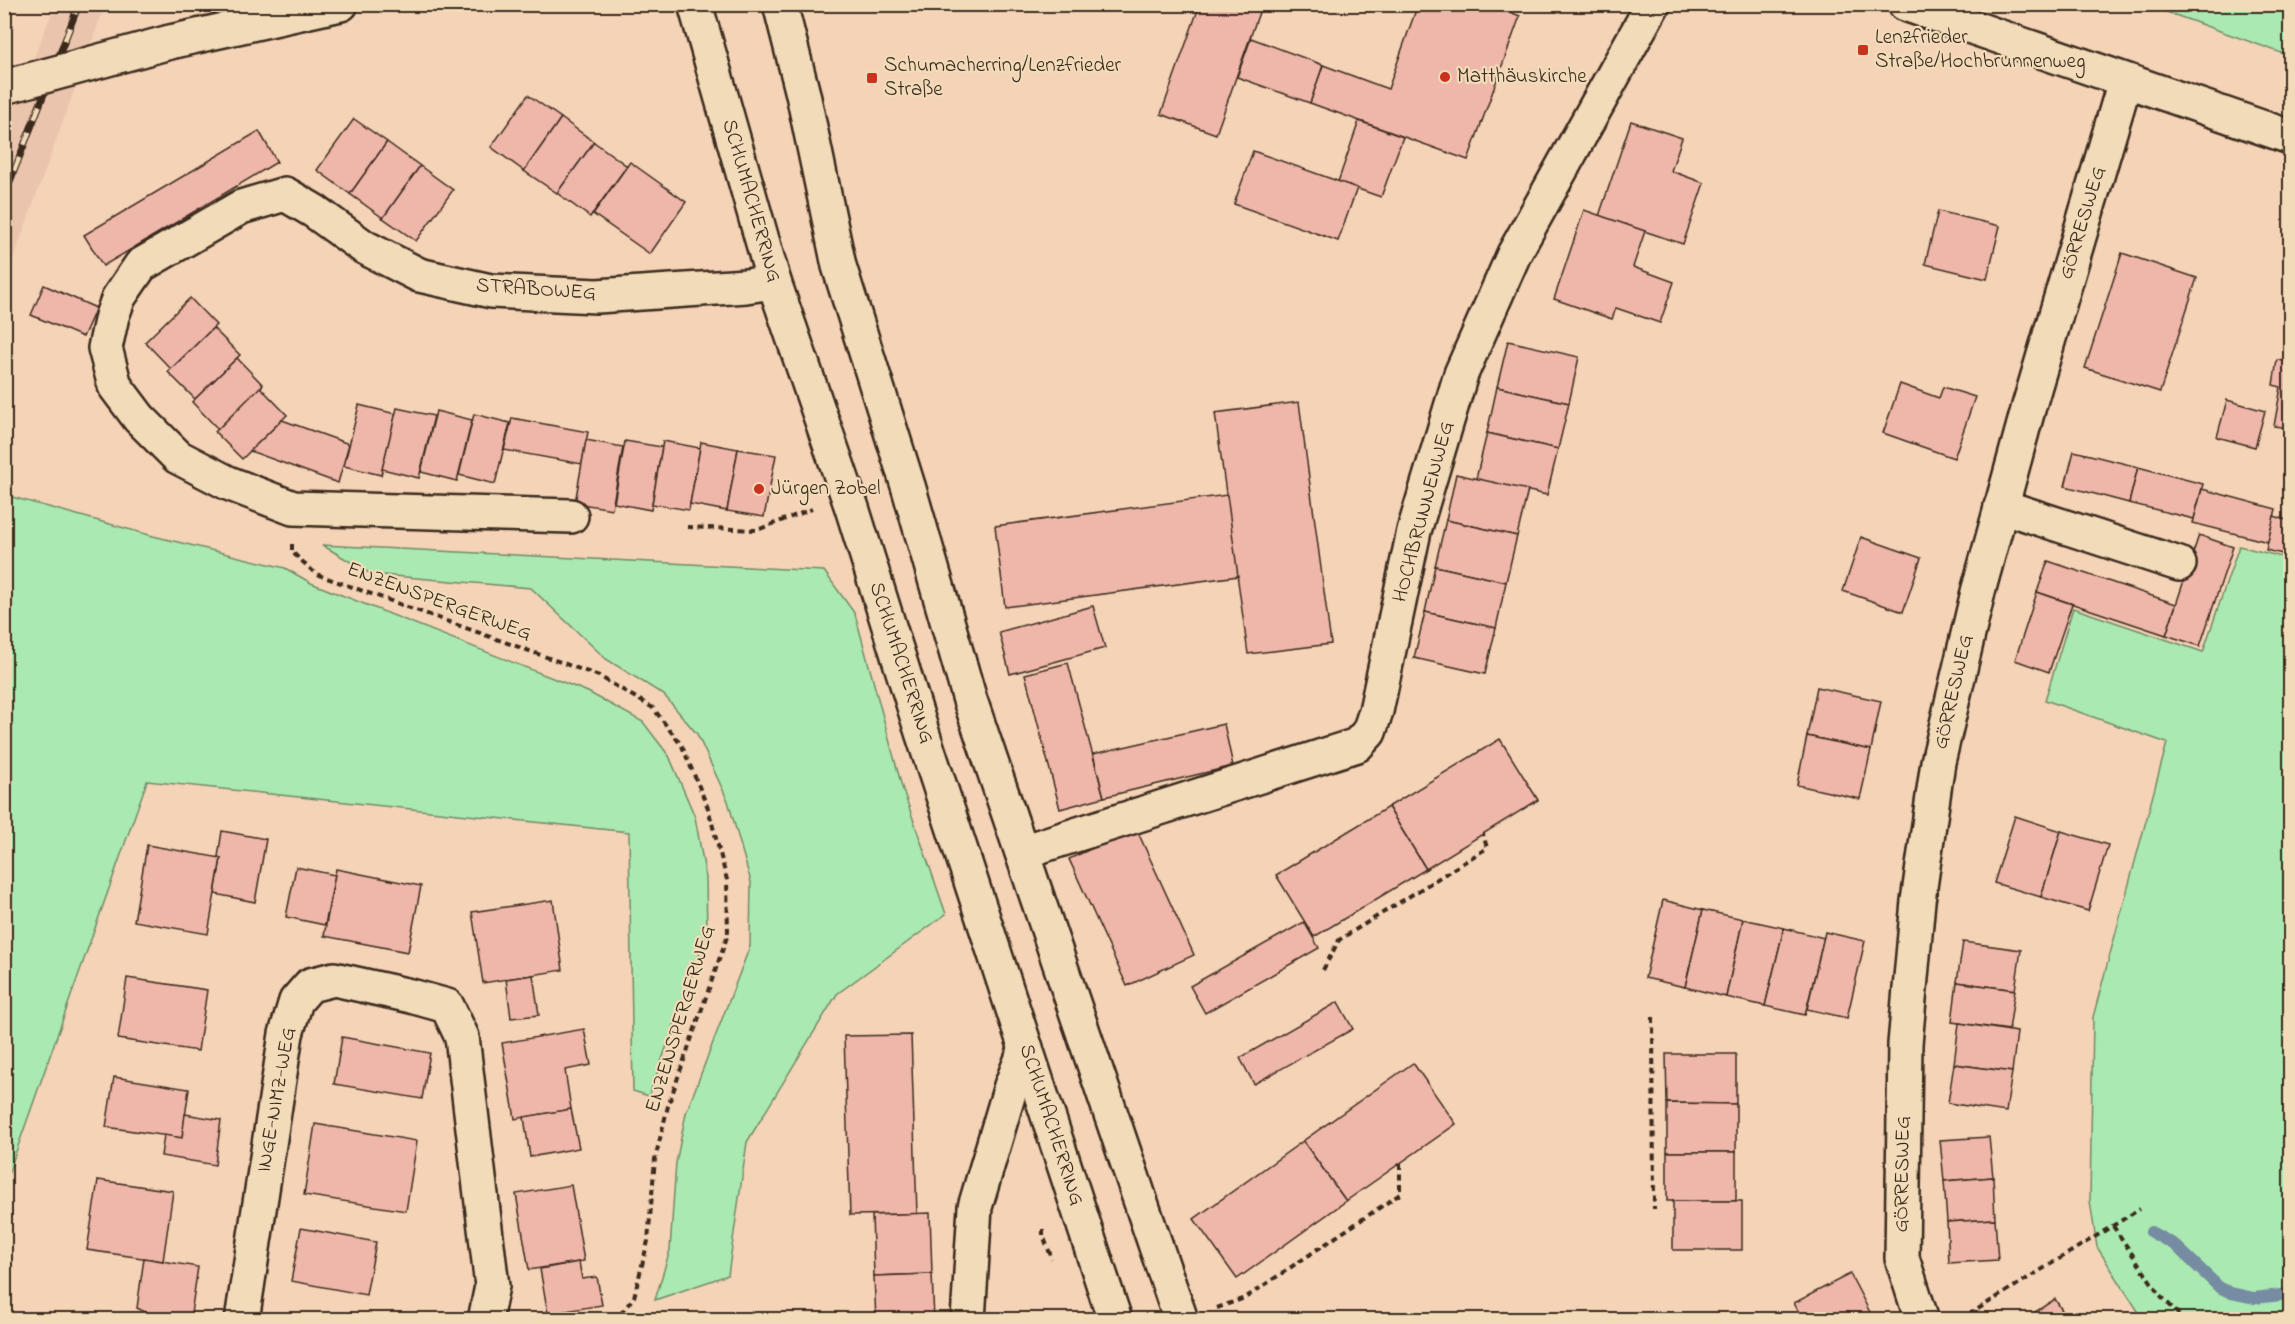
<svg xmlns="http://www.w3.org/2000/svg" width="2295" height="1324" font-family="'Indie Flower',sans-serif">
<rect width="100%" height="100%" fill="#f4d3b7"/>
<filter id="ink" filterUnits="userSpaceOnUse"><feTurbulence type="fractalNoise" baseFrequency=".0167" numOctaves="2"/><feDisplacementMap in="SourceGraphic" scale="12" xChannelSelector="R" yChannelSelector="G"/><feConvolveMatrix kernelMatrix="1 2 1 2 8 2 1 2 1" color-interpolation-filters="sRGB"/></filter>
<g filter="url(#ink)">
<!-- built -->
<polygon fill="#ebc4ad" points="55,5 105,5 5,282 5,129"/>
<!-- green -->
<g fill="#aae9b1" stroke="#728a68" stroke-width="1.5">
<polygon points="2147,5 2290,5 2290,56"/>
<polygon points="5,495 153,536 285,568 311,583 588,692 643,722 669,756 695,817 706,878 707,933 649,1096 633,1091 629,832 147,781 5,1183"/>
<polygon points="322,545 824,571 855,614 902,787 946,914 837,994 747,1142 728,1275 655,1300 670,1250 676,1163 686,1113 750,946 751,882 728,801 697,734 664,695 606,659 531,588 371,574"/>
<polygon points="2239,546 2290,559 2290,1319 2143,1319 2097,1247 2090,1201 2093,1017 2167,743 2045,700 2073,608 2203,652"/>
</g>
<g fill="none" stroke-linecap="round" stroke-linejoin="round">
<!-- stream -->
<polyline stroke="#768ca2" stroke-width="12" points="2151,1232 2175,1245 2219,1287 2231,1293 2254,1298 2290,1294"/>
</g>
<!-- building -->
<g fill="#efb6aa" stroke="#3b2a1e" stroke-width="1.5">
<polygon points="1200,4 1262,4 1216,134 1161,114"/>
<polygon points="1418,4 1489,4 1520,16 1468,160 1310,103 1323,65 1388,89"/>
<polygon points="1251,38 1323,65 1310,103 1237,77"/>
<polygon points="528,95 561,118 524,171 491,147"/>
<polygon points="561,118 594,142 557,193 524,171"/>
<polygon points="354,119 387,142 350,194 317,170"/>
<polygon points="1359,121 1403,137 1381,197 1338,182"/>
<polygon points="1631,121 1682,138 1671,171 1704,183 1683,244 1599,216"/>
<polygon points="259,131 277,162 103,266 84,235"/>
<polygon points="387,142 420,166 383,218 350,194"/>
<polygon points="594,142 627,166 590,217 557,193"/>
<polygon points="1253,151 1357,188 1338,241 1234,204"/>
<polygon points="630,162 686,202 650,254 593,214"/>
<polygon points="420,166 453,190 416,241 383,218"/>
<polygon points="1584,210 1645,231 1633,267 1674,282 1660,323 1616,308 1612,319 1554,299"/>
<polygon points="1938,211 2000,226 1987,279 1925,264"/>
<polygon points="2122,253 2197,278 2160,392 2085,368"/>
<polygon points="44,285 96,308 83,337 31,315"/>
<polygon points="190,298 216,325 171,369 145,342"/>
<polygon points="213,328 240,355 195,399 168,372"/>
<polygon points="1508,341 1579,357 1569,403 1497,387"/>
<polygon points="237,358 263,385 218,429 192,402"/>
<polygon points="2277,360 2290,362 2290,428 2274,426 2281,387 2273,385"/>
<polygon points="1900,384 1939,398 1943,387 1975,397 1954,458 1883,433"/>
<polygon points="260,387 287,415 242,459 215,432"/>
<polygon points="1497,387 1569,403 1558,449 1487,433"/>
<polygon points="2227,400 2265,411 2255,447 2217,437"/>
<polygon points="1299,402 1331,644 1248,654 1215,413"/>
<polygon points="359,405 396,414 381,475 344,466"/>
<polygon points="397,408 434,416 419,478 382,469"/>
<polygon points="436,411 472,420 457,481 421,472"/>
<polygon points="474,414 510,423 495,484 459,475"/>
<polygon points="512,418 588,432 582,464 504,450"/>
<polygon points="282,420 349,444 338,483 250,451"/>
<polygon points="1487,433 1558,449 1547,495 1476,479"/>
<polygon points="586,440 623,447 612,509 575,503"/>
<polygon points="625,441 662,447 651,510 614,503"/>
<polygon points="663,441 700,448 689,510 652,504"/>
<polygon points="701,442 738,449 727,511 690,504"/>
<polygon points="738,449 776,455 764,517 727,511"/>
<polygon points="2074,451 2138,467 2129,503 2065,486"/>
<polygon points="2138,467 2203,484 2194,519 2129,503"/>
<polygon points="1456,474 1528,490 1517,536 1446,520"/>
<polygon points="2202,489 2276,509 2268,542 2193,523"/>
<polygon points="1227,495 1238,576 1005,607 995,526"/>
<polygon points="2274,516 2290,521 2283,554 2266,550"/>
<polygon points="1446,520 1517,536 1506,582 1435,566"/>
<polygon points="2290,526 2290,557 2283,554"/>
<polygon points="2199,535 2233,547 2200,646 2166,635"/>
<polygon points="1861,537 1921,558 1903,612 1843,591"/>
<polygon points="2048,561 2176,604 2166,635 2037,592"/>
<polygon points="1435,566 1506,582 1496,628 1425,612"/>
<polygon points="2037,592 2072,604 2049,672 2015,660"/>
<polygon points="1093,606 1105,648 1010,674 999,632"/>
<polygon points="1425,612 1496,628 1485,674 1414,658"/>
<polygon points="1068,663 1104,797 1060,809 1025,674"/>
<polygon points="1817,687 1881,701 1871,750 1807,736"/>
<polygon points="1224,724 1233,766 1104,797 1093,754"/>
<polygon points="1807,736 1871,750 1860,799 1797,785"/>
<polygon points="1500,739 1538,800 1426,869 1388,807"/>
<polygon points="1388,807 1426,869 1314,937 1276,875"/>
<polygon points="2015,816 2061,831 2041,897 1994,883"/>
<polygon points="1136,828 1194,955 1127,986 1069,859"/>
<polygon points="222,831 266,839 255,902 215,894 221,858 218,857"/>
<polygon points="2061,831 2108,845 2088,911 2041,897"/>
<polygon points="147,845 221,858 208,934 134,921"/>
<polygon points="296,867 335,875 325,925 286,917"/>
<polygon points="336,869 421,886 408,952 324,936"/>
<polygon points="553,900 563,970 483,983 472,912"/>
<polygon points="1663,900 1703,910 1685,987 1645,978"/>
<polygon points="1703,910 1743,919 1726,997 1685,987"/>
<polygon points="1743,919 1784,928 1765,1006 1726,997"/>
<polygon points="1304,922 1319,948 1205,1013 1190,986"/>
<polygon points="1784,928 1824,938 1805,1015 1765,1006"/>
<polygon points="1825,932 1865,941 1847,1018 1807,1009"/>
<polygon points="1963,942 2021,950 2015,990 1957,982"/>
<polygon points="533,975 539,1015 511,1018 506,979"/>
<polygon points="127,978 207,990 198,1051 118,1039"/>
<polygon points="1957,982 2015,990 2009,1030 1952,1022"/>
<polygon points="1338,1002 1353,1029 1254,1084 1240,1058"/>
<polygon points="1959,1023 2017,1032 2012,1072 1954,1064"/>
<polygon points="584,1029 591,1065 565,1070 571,1109 515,1119 502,1043"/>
<polygon points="911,1035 917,1214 850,1215 844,1036"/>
<polygon points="342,1037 430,1053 422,1099 334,1084"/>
<polygon points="1666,1054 1736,1054 1736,1104 1667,1103"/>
<polygon points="1413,1063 1456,1124 1346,1201 1303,1141"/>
<polygon points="1954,1064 2012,1072 2006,1112 1948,1103"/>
<polygon points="114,1077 189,1089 182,1138 106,1127"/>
<polygon points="1667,1103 1736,1104 1736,1152 1667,1152"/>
<polygon points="571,1109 579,1148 530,1157 524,1117"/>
<polygon points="185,1114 221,1120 215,1165 161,1156 164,1135 182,1138"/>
<polygon points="315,1124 417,1141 406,1211 304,1195"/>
<polygon points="1989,1137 1993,1177 1944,1181 1940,1140"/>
<polygon points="1303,1141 1346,1201 1237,1279 1194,1219"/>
<rect x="1667" y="1152" width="69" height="49"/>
<polygon points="1993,1177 1995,1219 1947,1222 1944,1181"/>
<polygon points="98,1180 173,1191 163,1261 87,1250"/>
<polygon points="571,1185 584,1261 529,1270 516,1194"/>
<rect x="1673" y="1201" width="69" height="49"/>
<polygon points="930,1213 932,1274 874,1276 872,1215"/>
<polygon points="1995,1219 1998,1260 1949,1263 1947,1222"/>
<polygon points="301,1228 376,1242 366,1295 291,1281"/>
<polygon points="144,1258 198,1267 190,1320 161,1320 137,1308"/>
<polygon points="579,1262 582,1279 597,1277 602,1305 548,1314 540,1269"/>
<polygon points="932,1274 934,1320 876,1320 874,1276"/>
<polygon points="1850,1274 1874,1320 1803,1320 1794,1303"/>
<polygon points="2055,1299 2068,1320 2023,1320"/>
</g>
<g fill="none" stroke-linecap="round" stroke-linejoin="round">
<!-- minor casing -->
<g stroke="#3b2a1e" stroke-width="38">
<g id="minor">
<polyline points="1905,4 2290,137"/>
<polyline points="170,42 341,4"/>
<polyline points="2001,506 2179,564"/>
<polyline points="571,516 293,508 228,483 178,457 139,418 115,386 105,348 112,316 119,297 141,265 241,207 285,194 314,211 364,247 419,275 491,291 597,296 746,286 774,282"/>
<polyline points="1022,852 1357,745 1369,732 1376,711 1414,531 1461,374 1514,254 1653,4"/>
<polyline points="242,1320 286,1034 296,1001 310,985 334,979 411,996 447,1006 462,1037 492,1286 485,1320"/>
<polyline points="968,1320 975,1207 1011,1086 1026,1048"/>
<polyline points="1922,1320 1902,1258 1905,1044 1918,901 1938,762 1978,592 2029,406 2125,81"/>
</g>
</g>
<!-- major casing -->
<g stroke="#3b2a1e" stroke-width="38">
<g id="major">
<polyline points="695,4 774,282 852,508 922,732 1115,1320"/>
<polyline points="780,4 803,94 839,266 909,489 970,700 1181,1320"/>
</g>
</g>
<!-- path -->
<g stroke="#3b2a1e" stroke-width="4" stroke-dasharray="6 4.5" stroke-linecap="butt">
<polyline points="687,527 757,530 812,509"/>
<polyline points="292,544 292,552 316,574 599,676 653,708 682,746 708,808 727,880 728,934 668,1106 655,1159 648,1241 634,1297 616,1320"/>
<polyline points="1323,970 1339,940 1487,848 1483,834"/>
<polyline points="1653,1017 1654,1209"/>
<polyline points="2113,1226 2160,1295 2184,1320"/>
<polyline points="1043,1229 1043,1235 1052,1259"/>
<polyline points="1217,1308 1245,1298 1400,1194 1400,1163"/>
<polyline points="1960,1320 2140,1209"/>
</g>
<!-- minor -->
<use href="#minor" stroke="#f1dbb9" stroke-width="33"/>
<!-- major -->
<use href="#major" stroke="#f1dbb9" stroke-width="33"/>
<!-- rail casing -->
<g stroke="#3b2a1e" stroke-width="7">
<polyline id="rail" points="4,197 79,4"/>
</g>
<!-- rail -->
<use href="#rail" stroke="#f1dbb9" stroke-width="4.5" stroke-dasharray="14" stroke-linecap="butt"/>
<!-- minor-bridge casing -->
<g stroke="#3b2a1e" stroke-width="38" stroke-linecap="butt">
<polyline id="minor-bridge" points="4,87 170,42"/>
</g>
<!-- minor-bridge -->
<use href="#minor-bridge" stroke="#f1dbb9" stroke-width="33"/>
</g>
</g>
<!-- markers -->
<g fill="#c8321e" stroke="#f1dbb9" stroke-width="2">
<rect x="1857" y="44" width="12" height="12" rx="3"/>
<circle cx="1445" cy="77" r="6"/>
<rect x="866" y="72" width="12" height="12" rx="3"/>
<circle cx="759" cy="489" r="6"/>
</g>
<g text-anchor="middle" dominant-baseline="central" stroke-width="4.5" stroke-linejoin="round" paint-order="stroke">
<!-- poi labels -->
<g font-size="21" fill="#3b2a1e" stroke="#f1dbb9" text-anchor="start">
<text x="1875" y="38">Lenzfrieder<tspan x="1875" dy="24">Straße/Hochbrunnenweg</tspan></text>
<text x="884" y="66">Schumacherring/Lenzfrieder<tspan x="884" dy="24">Straße</tspan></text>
<text x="1457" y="77">Matthäuskirche</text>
<text x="771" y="489">Jürgen Zobel</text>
</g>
<!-- street labels -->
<g font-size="21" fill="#3b2a1e" stroke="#f1dbb9">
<text transform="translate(751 201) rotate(74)">SCHUMACHERRING</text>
<text transform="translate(2083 223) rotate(-73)">GÖRRESWEG</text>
<text transform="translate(536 290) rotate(4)">STRABOWEG</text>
<text transform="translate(1424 512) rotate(-75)">HOCHBRUNNENWEG</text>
<text transform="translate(439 602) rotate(20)">ENZENSPERGERWEG</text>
<text transform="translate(901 663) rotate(72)">SCHUMACHERRING</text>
<text transform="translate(1954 692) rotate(-77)">GÖRRESWEG</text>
<text transform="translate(681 1019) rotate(-73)">ENZENSPERGERWEG</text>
<text transform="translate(277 1100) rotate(-80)">INGE-NIMZ-WEG</text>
<text transform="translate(1051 1125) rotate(72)">SCHUMACHERRING</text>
<text transform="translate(1903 1174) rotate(-89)">GÖRRESWEG</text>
</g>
</g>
<!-- margin -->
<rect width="2295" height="1324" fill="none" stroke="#f1dbb9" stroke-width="24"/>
<rect x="12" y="12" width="2271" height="1300" fill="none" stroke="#3b2a1e" stroke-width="2" filter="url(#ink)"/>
</svg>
